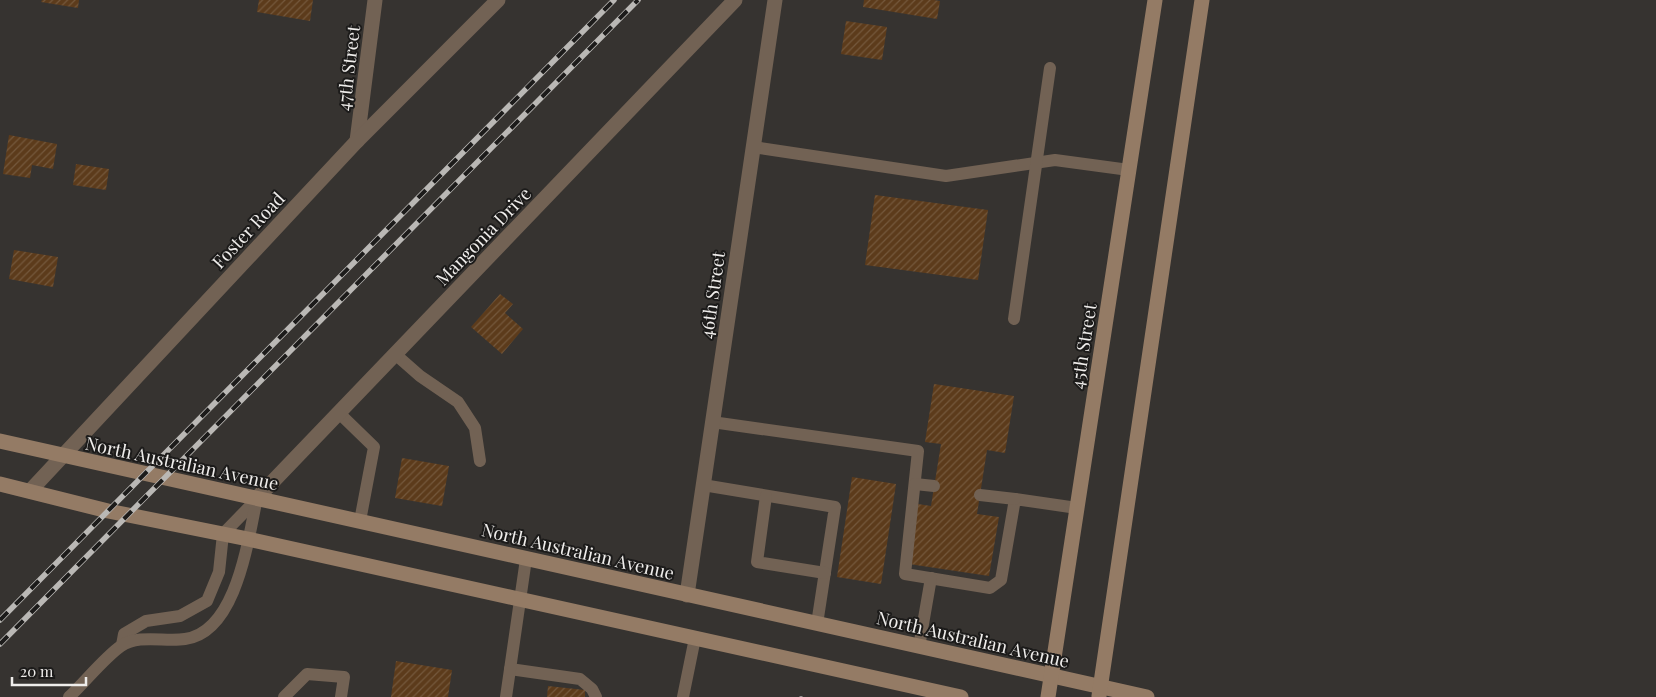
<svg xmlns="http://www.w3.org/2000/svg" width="1656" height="697" font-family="'Playfair Display',serif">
<defs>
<pattern id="building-hatch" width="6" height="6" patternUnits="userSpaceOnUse" patternTransform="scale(1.25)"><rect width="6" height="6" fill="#5c3b1b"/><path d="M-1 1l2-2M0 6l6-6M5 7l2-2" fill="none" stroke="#74583c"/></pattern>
</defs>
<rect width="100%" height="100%" fill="#363330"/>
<!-- building -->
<g fill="url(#building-hatch)">
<polygon points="42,0 79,0 78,8 41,2"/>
<polygon points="259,0 313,0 310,21 257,12"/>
<polygon points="864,0 934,0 940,1 937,19 863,7"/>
<polygon points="846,21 887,27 882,60 841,54"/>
<polygon points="9,135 57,144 53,169 32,165 30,178 3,174"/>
<polygon points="76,164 109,169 106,190 73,185"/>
<polygon points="875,195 988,210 978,280 865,265"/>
<polygon points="14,250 58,257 53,287 9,279"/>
<polygon points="500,294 513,304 505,313 523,329 502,354 471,327"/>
<polygon points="934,384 1014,396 1005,453 987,450 977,514 999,517 989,576 909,564 918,504 931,506 941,444 925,442"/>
<polygon points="402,458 449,466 442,506 395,498"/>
<polygon points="852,477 896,484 881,584 837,577"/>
<polygon points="396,661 452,670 448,697 391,697"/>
<polygon points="548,686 585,690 585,697 547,697"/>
</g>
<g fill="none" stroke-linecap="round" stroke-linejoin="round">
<!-- path -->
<polyline stroke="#93908e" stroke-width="3" stroke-dasharray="5 2.5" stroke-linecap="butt" points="801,697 801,696"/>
<!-- lane -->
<g stroke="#726254" stroke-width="12">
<polyline points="753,147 946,176 1055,160 1129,170"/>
<polyline points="1014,319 1050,68"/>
<polyline points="395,354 420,376 458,402 475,428 480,461"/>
<polyline points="339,413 374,447 360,521"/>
<polyline points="712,422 918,451 905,574 990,588 1001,580 1015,499 1077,508"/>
<polyline points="915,484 934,486"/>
<polyline points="703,485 835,507 817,624"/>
<polyline points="980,495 1015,499"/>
<polyline points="766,496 757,562 825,573"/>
<polyline points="122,645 124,634 146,621 180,616 207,601 219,572 223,534 257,499"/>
<polyline points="919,647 931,578"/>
<polyline points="510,669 580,679 592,689 596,697"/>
<path d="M69,697C84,683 105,657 121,646C139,634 164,642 185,639C237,632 248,539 257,498"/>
<polyline points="284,697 307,674 344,677 341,697"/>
<polyline points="506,697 526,559"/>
<polyline points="683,697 695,638"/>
</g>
<!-- street -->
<g stroke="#726254" stroke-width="15">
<polyline points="357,141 375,0"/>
<polyline points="30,491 357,141 498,0"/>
<polyline points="257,498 735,0"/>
<polyline points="687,595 775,0"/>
</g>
<!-- secondary -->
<g stroke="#947b65" stroke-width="15">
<polyline points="0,441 1147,697"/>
<polyline points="0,484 108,511 248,539 961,697"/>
<polyline points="1099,696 1202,0"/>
<polyline points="1048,697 1155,0"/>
</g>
<!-- rail casing -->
<g stroke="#bab8b5" stroke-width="5.5">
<g id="rail">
<polyline points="0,620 614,0"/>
<polyline points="0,644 638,0"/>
</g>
</g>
<!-- rail -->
<use href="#rail" stroke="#1c1b1a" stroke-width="4" stroke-dasharray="11" stroke-linecap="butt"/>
</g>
<g text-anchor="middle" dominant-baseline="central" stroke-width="4" stroke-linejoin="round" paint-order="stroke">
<!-- street labels -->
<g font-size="18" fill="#efedeb" stroke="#1c1b1a">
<text transform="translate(348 68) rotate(-83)">47th Street</text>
<text transform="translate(248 230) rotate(-47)">Foster Road</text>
<text transform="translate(483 236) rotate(-46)">Mangonia Drive</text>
<text transform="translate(712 295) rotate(-82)">46th Street</text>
<text transform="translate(1083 346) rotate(-81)">45th Street</text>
<text transform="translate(182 463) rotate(12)">North Australian Avenue</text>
<text transform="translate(578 551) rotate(13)">North Australian Avenue</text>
<text transform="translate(973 639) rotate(13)">North Australian Avenue</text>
</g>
</g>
<!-- scale -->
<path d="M12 677v8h74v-8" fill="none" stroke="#efedeb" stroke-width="2.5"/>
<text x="20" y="677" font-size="15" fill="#efedeb" stroke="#1c1b1a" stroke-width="4" paint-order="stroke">20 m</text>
</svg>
